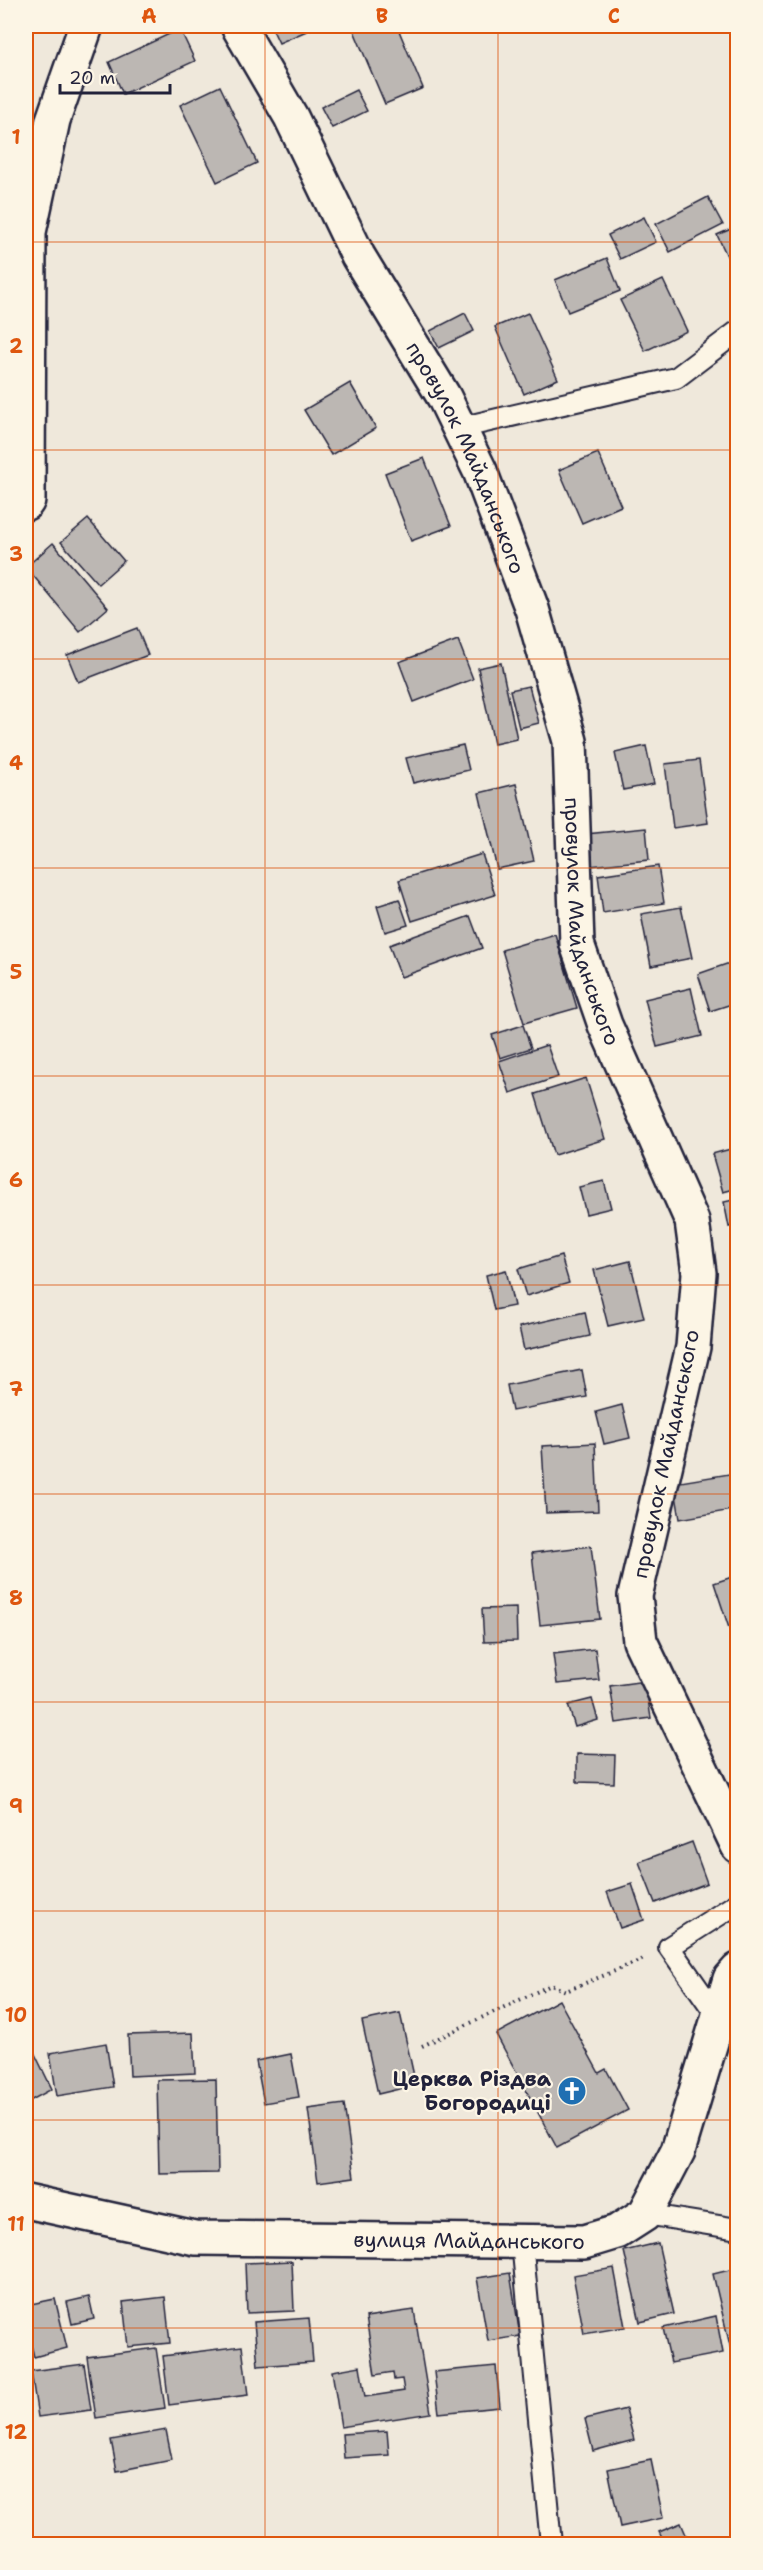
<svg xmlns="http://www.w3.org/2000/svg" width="763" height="2570" font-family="'Shantell Sans',sans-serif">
<rect width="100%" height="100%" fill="#efe8db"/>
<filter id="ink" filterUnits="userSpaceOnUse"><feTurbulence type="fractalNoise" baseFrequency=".0167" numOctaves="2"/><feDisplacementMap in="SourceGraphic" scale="12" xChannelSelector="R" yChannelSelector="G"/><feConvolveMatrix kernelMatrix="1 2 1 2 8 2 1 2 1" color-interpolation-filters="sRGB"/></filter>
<g filter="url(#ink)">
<!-- building -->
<g fill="#bcb7b3" stroke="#22223b" stroke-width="1.5">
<polygon points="271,26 318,26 279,43"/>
<polygon points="352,26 397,26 423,88 385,104"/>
<polygon points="180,29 195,61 123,94 109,62"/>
<polygon points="220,86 257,163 217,182 180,105"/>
<polygon points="356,90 367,111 332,128 321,107"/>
<polygon points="708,197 723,225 670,252 656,224"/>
<polygon points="644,217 656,242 620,259 608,235"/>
<polygon points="738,226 738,279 717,235"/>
<polygon points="607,258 620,291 568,312 555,280"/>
<polygon points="663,280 687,331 645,351 620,300"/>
<polygon points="465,313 474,331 439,348 430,331"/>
<polygon points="528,313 558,379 524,394 495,327"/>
<polygon points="350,383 376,428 331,455 304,410"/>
<polygon points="598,453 621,506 582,523 559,470"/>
<polygon points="424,458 451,526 411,541 385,473"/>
<polygon points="88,519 124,561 98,584 61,542"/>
<polygon points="53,543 108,608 80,632 26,567"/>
<polygon points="137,628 148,655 78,682 67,655"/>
<polygon points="458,640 473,679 414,702 399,662"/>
<polygon points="501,663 517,739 494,744 478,668"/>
<polygon points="529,686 539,723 519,728 510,690"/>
<polygon points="463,745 469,770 413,783 406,758"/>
<polygon points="646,746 654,784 623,790 615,753"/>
<polygon points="699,760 708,823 673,828 665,764"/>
<polygon points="516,784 534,861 497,869 479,793"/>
<polygon points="646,828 649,860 590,866 586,834"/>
<polygon points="482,854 495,895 412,921 399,880"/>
<polygon points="658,866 664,903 603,913 598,875"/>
<polygon points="399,899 408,925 385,932 377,906"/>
<polygon points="681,907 692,958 651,966 641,914"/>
<polygon points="470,916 482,948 401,977 389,945"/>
<polygon points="555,934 577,1008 524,1023 502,950"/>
<polygon points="738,960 738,1002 710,1011 698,974"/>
<polygon points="691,988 702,1036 657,1047 645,999"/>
<polygon points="523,1025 531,1048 500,1058 492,1035"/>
<polygon points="547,1045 558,1077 510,1093 499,1061"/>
<polygon points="586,1078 605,1139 554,1155 535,1094"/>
<polygon points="738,1147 738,1188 723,1192 712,1154"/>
<polygon points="604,1181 611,1208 586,1214 579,1187"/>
<polygon points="738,1199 738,1225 729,1227 724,1202"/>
<polygon points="561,1256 569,1283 526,1296 518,1269"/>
<polygon points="630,1261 644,1318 608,1326 594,1270"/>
<polygon points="506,1270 514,1306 494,1310 486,1275"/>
<polygon points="585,1312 590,1336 524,1350 519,1327"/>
<polygon points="582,1370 587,1397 512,1411 507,1385"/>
<polygon points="622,1405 630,1438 604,1444 596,1412"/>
<polygon points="595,1443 598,1511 546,1513 542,1446"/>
<polygon points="735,1473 738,1509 680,1519 674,1483"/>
<polygon points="591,1546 600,1619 540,1625 532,1553"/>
<polygon points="738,1575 738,1645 735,1646 714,1583"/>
<polygon points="516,1608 517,1641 484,1642 482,1609"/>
<polygon points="595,1649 599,1680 557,1684 553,1654"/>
<polygon points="645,1681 651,1718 616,1723 610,1686"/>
<polygon points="592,1699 598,1720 575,1727 568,1705"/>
<polygon points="577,1754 615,1755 614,1783 577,1782"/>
<polygon points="692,1842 707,1883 655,1903 639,1862"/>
<polygon points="632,1884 644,1920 620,1928 607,1892"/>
<polygon points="559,2000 599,2073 606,2069 628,2110 557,2148 496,2034"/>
<polygon points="400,2013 416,2085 378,2094 362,2021"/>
<polygon points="193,2033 195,2073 130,2076 128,2035"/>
<polygon points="106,2043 113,2087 57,2096 50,2053"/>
<polygon points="32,2048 52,2089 26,2103 26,2051"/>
<polygon points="291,2054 299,2097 264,2103 256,2061"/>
<polygon points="735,2077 738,2078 738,2111 731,2110"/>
<polygon points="216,2079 218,2173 159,2174 157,2080"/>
<polygon points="344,2104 354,2177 318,2182 308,2109"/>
<polygon points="658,2243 674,2314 640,2322 624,2251"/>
<polygon points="292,2261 294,2311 247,2313 245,2263"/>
<polygon points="614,2268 625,2327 584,2334 573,2275"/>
<polygon points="738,2268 738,2349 731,2350 713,2274"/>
<polygon points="510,2273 520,2336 488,2341 477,2278"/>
<polygon points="89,2297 94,2319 72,2324 67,2302"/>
<polygon points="165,2297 170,2343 128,2347 123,2302"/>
<polygon points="55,2299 67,2348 34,2357 26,2323 26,2305"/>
<polygon points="414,2310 431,2413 341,2427 332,2371 360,2366 365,2397 404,2391 402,2379 394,2380 393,2372 375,2375 366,2317"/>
<polygon points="716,2316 723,2353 671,2363 663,2328"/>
<polygon points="309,2318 313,2362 258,2366 254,2322"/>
<polygon points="242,2346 248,2395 169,2405 163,2356"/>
<polygon points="156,2348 165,2408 96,2418 87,2357"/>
<polygon points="84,2364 91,2410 38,2417 31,2371"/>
<polygon points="496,2366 500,2407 439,2413 434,2372"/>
<polygon points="626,2409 634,2440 593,2451 585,2419"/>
<polygon points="166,2430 172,2460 117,2471 111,2440"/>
<polygon points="387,2431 389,2455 344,2458 342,2434"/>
<polygon points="651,2460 663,2518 620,2527 608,2469"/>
<polygon points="681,2523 690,2544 665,2544 659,2532"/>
</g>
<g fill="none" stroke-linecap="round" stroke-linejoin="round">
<!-- service casing -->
<g stroke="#22223b" stroke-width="24">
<g id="service">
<polyline points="459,428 676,378 738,331"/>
<polyline points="718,2017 669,1947 738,1903"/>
<polyline points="645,2214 738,2229"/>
<polyline points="522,2242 551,2544"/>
</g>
</g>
<!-- minor casing -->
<g stroke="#22223b" stroke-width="38">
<g id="minor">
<path id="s1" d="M238,26L291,117L358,256L444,397L480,471L532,609L570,741L577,944L605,1025L692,1221L699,1273L693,1347L635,1596L640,1641L738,1846"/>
<polyline points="26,503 28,500 29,232 53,120 86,26"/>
<path id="s2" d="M26,2201L195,2238L584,2242L617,2232L645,2214L678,2151L730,1979L738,1970"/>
</g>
</g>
<!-- path -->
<polyline stroke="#22223b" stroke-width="4" stroke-dasharray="1.5 4.5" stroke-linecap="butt" points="422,2046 551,1985 566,1991 644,1959"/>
<!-- service -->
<use href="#service" stroke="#fcf5e5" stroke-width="20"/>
<!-- minor -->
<use href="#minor" stroke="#fcf5e5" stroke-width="33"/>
</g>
</g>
<!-- grid -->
<path fill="none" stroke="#de560e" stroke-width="1.5" stroke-opacity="0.55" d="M265,26V2544M498,26V2544M26,242H738M26,450H738M26,659H738M26,868H738M26,1076H738M26,1285H738M26,1494H738M26,1702H738M26,1911H738M26,2120H738M26,2328H738"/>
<!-- icons -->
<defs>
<g id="church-disc" transform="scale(1.5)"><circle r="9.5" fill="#1f6fb2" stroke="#fcf5e5"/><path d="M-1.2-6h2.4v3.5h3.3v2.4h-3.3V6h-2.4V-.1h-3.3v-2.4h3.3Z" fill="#fff"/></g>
</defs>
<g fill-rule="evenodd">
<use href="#church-disc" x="572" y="2091"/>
</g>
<g text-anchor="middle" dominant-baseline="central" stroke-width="4.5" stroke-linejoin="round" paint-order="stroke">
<!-- street labels -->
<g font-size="21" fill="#22223b" stroke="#fcf5e5">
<text stroke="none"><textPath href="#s1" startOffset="489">провулок Майданського</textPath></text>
<text stroke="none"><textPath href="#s1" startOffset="975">провулок Майданського</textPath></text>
<text transform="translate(666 1454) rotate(-78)">провулок Майданського</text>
<text stroke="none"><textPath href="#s2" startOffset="447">вулиця Майданського</textPath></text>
</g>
<!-- poi labels -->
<g font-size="21" font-weight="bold" fill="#22223b" stroke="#fcf5e5" text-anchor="end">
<text x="551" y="2079">Церква Різдва<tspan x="551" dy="24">Богородиці</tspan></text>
</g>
</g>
<!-- margin -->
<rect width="763" height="2570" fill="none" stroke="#fcf5e5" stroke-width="66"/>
<!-- scale -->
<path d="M60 84v9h110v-9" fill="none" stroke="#22223b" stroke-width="3"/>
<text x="69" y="84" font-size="18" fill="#22223b" stroke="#fcf5e5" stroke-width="4.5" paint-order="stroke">20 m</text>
<rect x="33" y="33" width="697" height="2504" fill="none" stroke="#de560e" stroke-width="2"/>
<g font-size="20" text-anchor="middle" font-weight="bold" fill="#de560e">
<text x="149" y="23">A</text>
<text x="382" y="23">B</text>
<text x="614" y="23">C</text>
<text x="16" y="144">1</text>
<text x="16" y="353">2</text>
<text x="16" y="561">3</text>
<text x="16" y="770">4</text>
<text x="16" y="979">5</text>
<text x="16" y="1187">6</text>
<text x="16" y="1396">7</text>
<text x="16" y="1605">8</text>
<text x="16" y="1813">9</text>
<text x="16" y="2022">10</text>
<text x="16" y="2231">11</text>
<text x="16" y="2439">12</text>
</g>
</svg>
